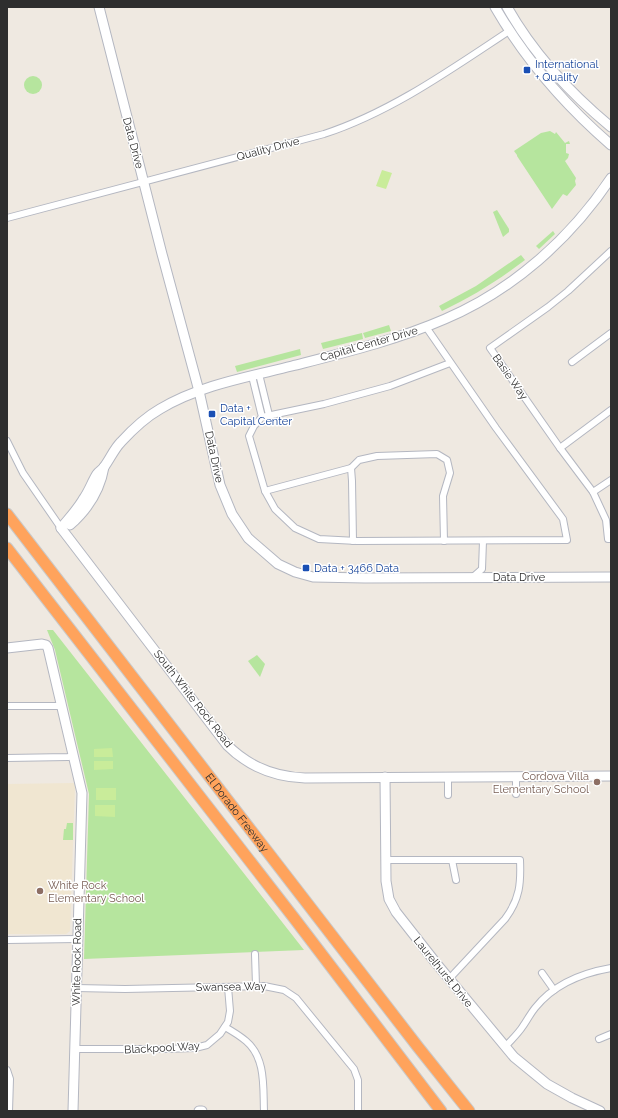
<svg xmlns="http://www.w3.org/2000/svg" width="618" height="1118" font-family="Raleway,sans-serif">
<rect width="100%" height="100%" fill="#efe9e1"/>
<!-- education -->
<polygon fill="#f0e6d1" points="74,783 75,787 70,931 66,934 7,934 7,784"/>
<!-- green -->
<g fill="#b6e59e">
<circle cx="33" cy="85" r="9"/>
<polygon points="550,131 555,134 556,132 565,143 569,141 570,144 566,144 566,153 569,154 568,158 565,161 576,178 575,181 576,185 567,196 563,194 552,209 517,156 517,155 514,151 541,133"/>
<polygon points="497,210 509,229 509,232 503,237 493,212"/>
<polygon points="553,231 555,234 539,249 536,246"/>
<path d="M521,255L525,260C499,280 472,297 442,311L439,306L476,286Z"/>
<polygon points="389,325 391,331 365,338 363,333"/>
<polygon points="362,333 363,339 323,349 321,343"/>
<polygon points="300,349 301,355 237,372 235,366"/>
<polygon points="47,630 53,630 304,950 84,959 89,794 55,650"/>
<polygon points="257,655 265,664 260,677 248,661"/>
<polygon points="67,823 73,823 73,840 63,840 64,829 66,829"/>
</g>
<!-- pitch -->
<g fill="#c9ec9a">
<polygon points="382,170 392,173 386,189 376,186"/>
<polygon points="112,748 113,757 94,757 94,749"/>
<polygon points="94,761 113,761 113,769 94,770"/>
<rect x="96" y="788" width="20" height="12"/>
<polygon points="95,805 115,805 115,817 95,816"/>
</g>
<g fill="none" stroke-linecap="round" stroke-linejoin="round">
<!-- street casing -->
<g stroke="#b4b7c1" stroke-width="8">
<g id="street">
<path d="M7,218L324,134C391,112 450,70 509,31"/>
<polyline points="611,251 568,291 548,307 490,348 560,448 593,492 606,520 608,539 611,539"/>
<polyline points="426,327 496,428 563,519 567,540 357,541 319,539 295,528 275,509 265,491 249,436 254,426 262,417 324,404 390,386 450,363"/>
<polyline points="572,362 611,333"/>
<polyline points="259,374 269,415"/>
<polyline points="252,376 262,417"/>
<polyline points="7,441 23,473 61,528"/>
<polyline points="560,448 611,410"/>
<polyline points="351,468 359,460 377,456 437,454 447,460 450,473 443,496 444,541"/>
<polyline points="265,491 351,468 352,481 353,541"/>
<polyline points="593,492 611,480"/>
<polyline points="473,577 482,569 483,541"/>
<polyline points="7,706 62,706"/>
<polyline points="7,758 68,757 74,756"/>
<polyline points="448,777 448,795"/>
<polyline points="516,794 516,776"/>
<path d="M387,860H520C521,883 520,899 505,919L449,979"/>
<polyline points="452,860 456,880"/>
<polyline points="7,940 77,939"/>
<polyline points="255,954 256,986"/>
<polyline points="542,973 554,990"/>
<polyline points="76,988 125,989 264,986 284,990 296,998 354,1069 358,1080 358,1111"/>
<path d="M225,1027C232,1031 240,1036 246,1041C266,1058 263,1087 264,1111"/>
<polyline points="599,1039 611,1034"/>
<path d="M505,1047C511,1040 518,1034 523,1026C527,1020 531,1013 535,1008C554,984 582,973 611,968"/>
<polyline points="75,1049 164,1049 195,1048 207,1045 220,1034 228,1022 230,1011 228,987"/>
<polyline points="7,1070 10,1079 9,1111"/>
</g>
</g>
<!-- secondary casing -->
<g stroke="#b4b7c1" stroke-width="11">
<g id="secondary">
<polyline points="99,7 162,254 199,391 220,485 232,514 248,538 278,564 295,572 313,577 365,578 611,577"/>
<path d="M495,7C525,59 566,106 611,145"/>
<path d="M507,7C533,53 570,93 611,127"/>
<path d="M70,525C87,510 100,490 104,467"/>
<path d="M61,528C69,518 78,509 84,498C89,491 92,482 97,474C99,471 102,470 104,467C110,459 114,449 121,442C132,430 146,417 160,409C200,385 248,377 292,366C343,353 397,340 445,319C513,290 570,239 611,178"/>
<path d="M61,528L227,745C249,767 274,777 305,778L611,776"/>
<polyline points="7,648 42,644 46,645 48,648 82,793 73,1111"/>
<polyline points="385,777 386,881 389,899 396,912 436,963 514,1057 547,1084 572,1098 600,1111"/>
<polyline points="199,1111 202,1111"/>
</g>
</g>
<!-- highway casing -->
<g stroke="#c9c9c9" stroke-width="13">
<g id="highway">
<path id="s1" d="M7,514L418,1047L469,1111"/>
<polyline points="7,548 294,918 441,1111"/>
</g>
</g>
<!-- street -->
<use href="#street" stroke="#fff" stroke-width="6"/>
<!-- secondary -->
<use href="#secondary" stroke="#fff" stroke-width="9"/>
<!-- highway -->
<use href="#highway" stroke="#ffa35c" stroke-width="11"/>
</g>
<!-- markers -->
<g fill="#1a4fb4" stroke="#fff" stroke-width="1.5">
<rect x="523" y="66" width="8" height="8" rx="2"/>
<rect x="208" y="410" width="8" height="8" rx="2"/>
<rect x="302" y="564" width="8" height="8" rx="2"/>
</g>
<g fill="#8d6e63" stroke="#fff" stroke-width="1.5">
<circle cx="597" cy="782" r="4"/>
<circle cx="40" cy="891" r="4"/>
</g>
<g text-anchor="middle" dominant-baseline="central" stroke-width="3" stroke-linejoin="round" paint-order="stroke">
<!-- transit labels -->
<g font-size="11" fill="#164399" stroke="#fff" text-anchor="start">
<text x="535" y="64">International<tspan x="535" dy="13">+ Quality</tspan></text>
<text x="220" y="408">Data +<tspan x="220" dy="13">Capital Center</tspan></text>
<text x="314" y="568">Data + 3466 Data</text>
</g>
<!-- street labels -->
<g font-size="11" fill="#2e2e2e" stroke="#fff">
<text transform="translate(133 143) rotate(75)">Data Drive</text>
<text transform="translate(268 149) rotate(-15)">Quality Drive</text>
<text transform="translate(369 344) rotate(-16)">Capital Center Drive</text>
<text transform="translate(510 377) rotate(55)">Basie Way</text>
<text transform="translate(214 457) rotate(78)">Data Drive</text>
<text x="519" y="577">Data Drive</text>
<text transform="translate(193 699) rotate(52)">South White Rock Road</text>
<text stroke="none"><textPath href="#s1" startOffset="377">El Dorado Freeway</textPath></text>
<text transform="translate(77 962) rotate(-89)">White Rock Road</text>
<text transform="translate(443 972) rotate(51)">Laurelhurst Drive</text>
<text transform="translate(231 987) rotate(-1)">Swansea Way</text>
<text transform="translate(162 1048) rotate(-3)">Blackpool Way</text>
</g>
<!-- education labels -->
<g font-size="11" fill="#785e54" stroke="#fff" text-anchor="end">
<text x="589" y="776">Cordova Villa<tspan x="589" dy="13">Elementary School</tspan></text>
<text x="48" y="885" text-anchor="start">White Rock<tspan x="48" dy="13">Elementary School</tspan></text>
</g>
</g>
<!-- border -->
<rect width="618" height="1118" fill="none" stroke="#2e2e2e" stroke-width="16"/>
</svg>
